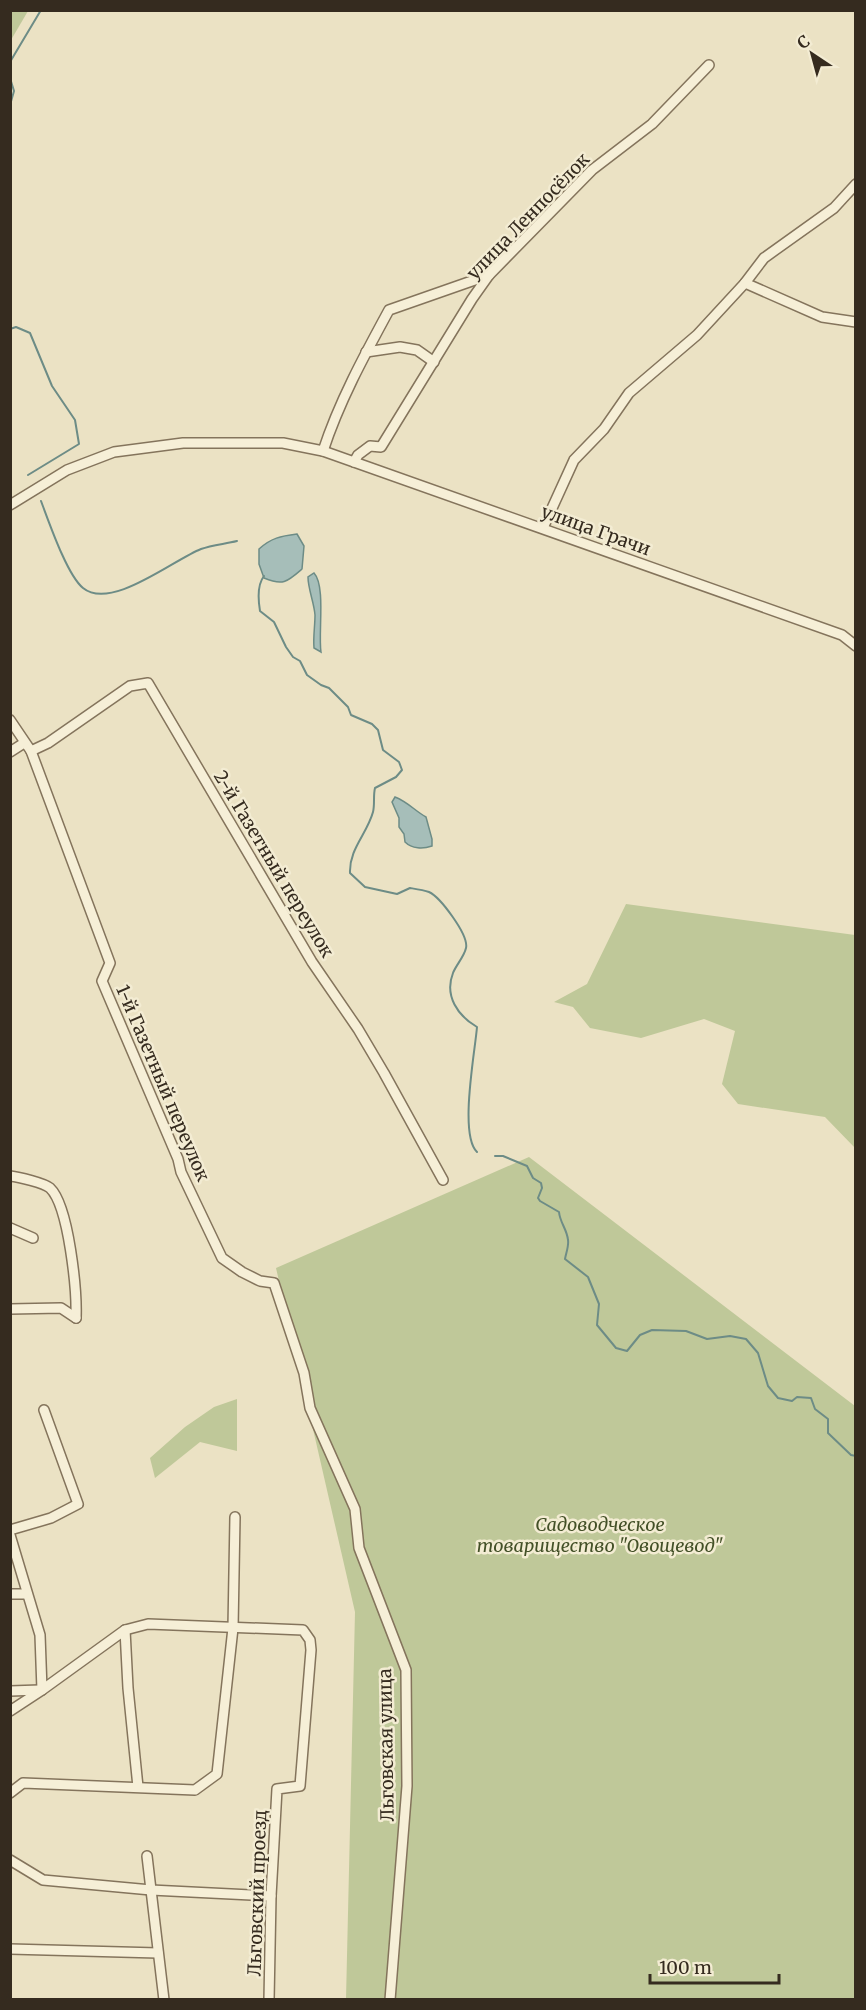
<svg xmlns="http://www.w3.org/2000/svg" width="866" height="2010" font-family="Merriweather,serif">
<rect width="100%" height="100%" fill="#ebe2c4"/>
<!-- green -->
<g fill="#bfc899">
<polygon points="11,10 28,11 11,40 10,11"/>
<polygon points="626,904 855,935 855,1148 825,1117 738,1104 722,1084 735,1031 704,1019 641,1038 590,1028 573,1007 554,1002 587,984"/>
<polygon points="529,1157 855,1406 855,1999 346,1999 355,1612 276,1268"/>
<polygon points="237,1399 237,1451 200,1442 155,1478 150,1458 185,1427 214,1407"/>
</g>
<!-- water -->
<g fill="#a6beb9" stroke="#6d8c86" stroke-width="1.5">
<path d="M297,534L304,546L302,569C287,582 283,586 264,578L259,564V549C271,538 281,536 297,534Z"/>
<path d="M314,573C326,586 318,634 321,652L314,648C313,637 315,626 315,615C314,602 308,589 308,577Z"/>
<path d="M395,797C408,802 415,811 426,817L432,839V846C423,849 412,849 405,842L404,834L399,827V818L392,802Z"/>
</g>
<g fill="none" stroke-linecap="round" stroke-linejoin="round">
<!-- stream -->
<g stroke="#6d8c86" stroke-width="2">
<polyline points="10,62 41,10"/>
<polyline points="10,78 14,91 10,105"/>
<polyline points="10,329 16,327 30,333 52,386 75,420 79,444 28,475"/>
<path d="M41,501C49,522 67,575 83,588C111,611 173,560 201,549C212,545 225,544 237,541"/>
<path d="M264,576C257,585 258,599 260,611L274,622L286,647L293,657L300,661L307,675L321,685L329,688L348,707L351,715L372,724L378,730L383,750L399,762L402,770L396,777L375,788C373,796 375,804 373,812C367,834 349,849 350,873L365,887L397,894L410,888C416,889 423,890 429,892C440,897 469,935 466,948C464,957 456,965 453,973C444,996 458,1016 477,1027C475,1052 459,1135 477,1152"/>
<path d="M495,1156H503L527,1166L533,1178L541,1183L542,1188L538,1198L540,1201L559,1212C560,1223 567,1229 568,1240C569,1246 566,1253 565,1259L588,1277L599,1304L597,1325L616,1348L627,1351L640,1335L652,1330L686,1331L707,1339L730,1336L746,1339L758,1353L768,1386L778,1398L792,1401L797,1397L811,1398L815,1409L828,1419V1433L851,1455L856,1456"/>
</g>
<!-- minor casing -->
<g stroke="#84745c" stroke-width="12">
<g id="minor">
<polyline points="856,184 834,208 764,258 745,283 822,317 856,322"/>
<polyline points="366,352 400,347 417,350 434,362"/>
<path d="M323,451C339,402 364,356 389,310L489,275"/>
<polyline points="354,462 358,455 370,446 381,447 472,299 489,275 592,170 652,124 709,65"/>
<polyline points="10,505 67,470 114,452 183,443 283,443 323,451 842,635 856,646"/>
<polyline points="543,528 574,460 604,429 629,393 697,335 745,283"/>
<polyline points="10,720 31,751 110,963 102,981 178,1159 181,1172 222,1258 242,1272 260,1281 274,1283 304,1373 310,1408 355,1509 359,1548 406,1670 407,1786 390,2000"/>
<polyline points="31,751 48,743 130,686 148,683 312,962 358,1029 384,1073 443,1180"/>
<polyline points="10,752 24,743"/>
<path d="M10,1176C19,1177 44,1183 50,1188C69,1206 77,1291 76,1318"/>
<polyline points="10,1228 33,1238"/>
<polyline points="10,1309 61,1308 76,1318"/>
<polyline points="10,1530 51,1518 78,1504 44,1410"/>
<polyline points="10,1535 40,1635 42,1690"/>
<polyline points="10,1594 27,1594"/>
<polyline points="125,1630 128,1688 138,1787"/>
<polyline points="10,1691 40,1690"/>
<polyline points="10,1711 42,1690 125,1630 148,1624 303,1630 310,1640 311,1650 300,1786 277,1789 271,1896 269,2000"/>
<polyline points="10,1793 23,1783 195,1790 217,1774 233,1628 235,1517"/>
<polyline points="147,1856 164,2000"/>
<polyline points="10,1860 43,1880 151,1890 271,1896"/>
<polyline points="10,1949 158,1953"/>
</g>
</g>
<!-- minor -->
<use href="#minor" stroke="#f6efd7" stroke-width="9"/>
</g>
<g text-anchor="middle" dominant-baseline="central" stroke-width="5" stroke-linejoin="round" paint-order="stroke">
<!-- street labels -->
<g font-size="18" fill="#352b1f" stroke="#f3ecd3">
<text transform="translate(528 216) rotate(-46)">улица Ленпосёлок</text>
<text transform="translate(596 530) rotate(20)">улица Грачи</text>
<text transform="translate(274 864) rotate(59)">2-й Газетный переулок</text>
<text transform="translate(163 1083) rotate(67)">1-й Газетный переулок</text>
<text transform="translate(386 1745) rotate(-91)">Льговская улица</text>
<text transform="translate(257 1893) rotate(-88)">Льговский проезд</text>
</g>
<!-- park labels -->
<g font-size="18" font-style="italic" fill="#435027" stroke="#f3ecd3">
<text x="600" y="1524">Садоводческое<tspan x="600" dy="21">товарищество "Овощевод"</tspan></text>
</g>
</g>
<!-- border -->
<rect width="866" height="2010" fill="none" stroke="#352b1f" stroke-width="24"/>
<!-- north arrow -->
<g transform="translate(812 54) rotate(324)" stroke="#f3ecd3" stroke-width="4.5" paint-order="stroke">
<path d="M0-4.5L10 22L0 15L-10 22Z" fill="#352b1f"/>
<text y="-9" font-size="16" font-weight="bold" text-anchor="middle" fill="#352b1f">С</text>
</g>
<!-- scale -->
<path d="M650 1974v9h129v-9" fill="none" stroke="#352b1f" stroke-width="3"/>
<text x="659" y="1974" font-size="18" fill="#352b1f" stroke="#f3ecd3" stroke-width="4.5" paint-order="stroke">100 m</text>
</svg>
